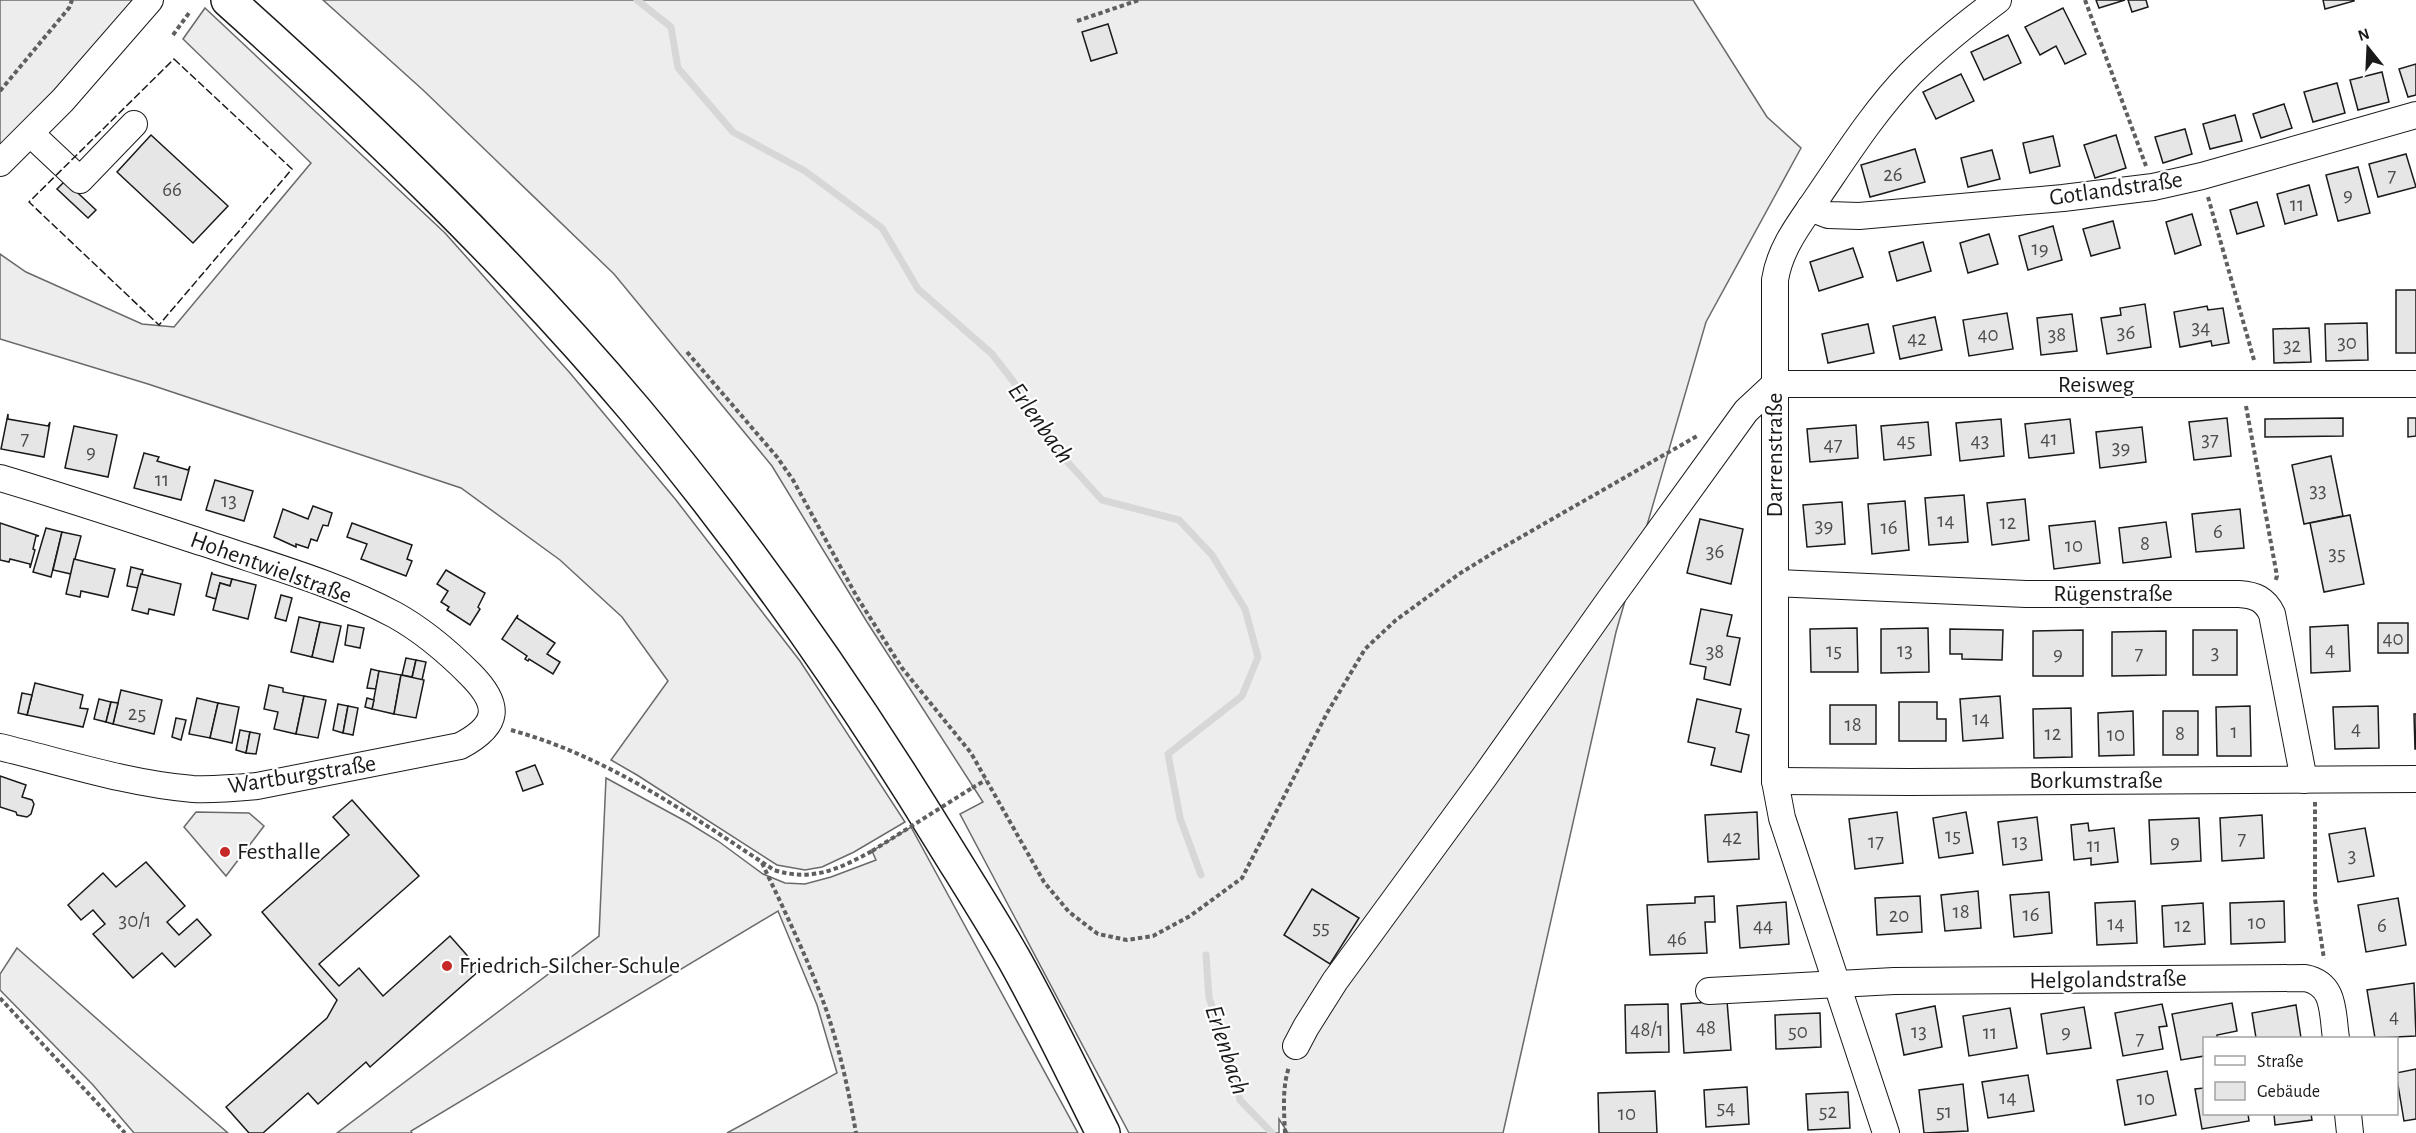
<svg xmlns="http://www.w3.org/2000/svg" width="2416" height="1133" font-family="'Alegreya Sans',sans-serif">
<rect width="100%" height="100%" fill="#fff"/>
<!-- built -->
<g fill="#ededed" stroke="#6a6a6a" stroke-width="1.5">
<polygon points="0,0 140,0 0,163"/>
<polygon points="323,0 1693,0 1767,117 1801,148 1706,322 1616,632 1503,1133 1288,1133 1279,1119 1279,1133 1129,1133 960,814 983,802 867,622 772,466 614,274 423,90"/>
<polygon points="205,8 445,233 570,373 676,500 800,661 905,822 854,852 822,867 805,870 777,865 637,775 611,760 668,681 622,617 560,560 461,488 148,384 0,339 0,254 26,272 142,324 174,327 311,163 183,39"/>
<polygon points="606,778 687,822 718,841 763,874 785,883 805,884 831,877 876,860 872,851 911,827 1078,1133 727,1133 837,1073 817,1005 778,911 411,1131 412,1133 337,1133 599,936"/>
<polygon points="196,812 249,813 264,826 226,876 184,827"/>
<polygon points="17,948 131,1049 228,1133 134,1133 93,1085 0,990 0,974"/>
</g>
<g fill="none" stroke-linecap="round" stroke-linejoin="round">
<!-- stream -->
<g stroke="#d7d7d7" stroke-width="7">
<polyline points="637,0 671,27 678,68 733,132 805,171 882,228 918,289 992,354 1013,381 1054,447 1102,500 1179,520 1212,555 1245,609 1258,657 1242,696 1168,754 1180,818 1201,875"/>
<polyline points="1206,955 1209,998 1225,1041 1240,1100 1272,1133"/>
</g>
</g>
<!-- building -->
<g fill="#e6e6e6" stroke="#1a1a1a" stroke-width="1.5">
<polygon points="2096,0 2125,0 2099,8"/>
<polygon points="2128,0 2146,0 2148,7 2132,12"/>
<polygon points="2323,0 2354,0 2354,1 2325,9"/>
<polygon points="2063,8 2086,54 2065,64 2056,46 2040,55 2025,27"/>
<polygon points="1108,24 1117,53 1091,61 1082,32"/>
<polygon points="2008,35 2021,63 1984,80 1971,52"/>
<polygon points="2416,64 2416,95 2408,97 2399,69"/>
<polygon points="2382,72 2389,102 2358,110 2350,80"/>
<polygon points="1961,74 1974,101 1936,119 1923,92"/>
<polygon points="2337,83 2345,113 2313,122 2304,92"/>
<polygon points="2284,104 2292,128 2261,138 2253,114"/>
<polygon points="2235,115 2242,141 2210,149 2203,124"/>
<polygon points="2185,129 2192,154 2163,163 2155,137"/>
<polygon points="151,135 228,206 193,243 117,172"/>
<polygon points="2116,135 2126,168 2095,178 2084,145"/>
<polygon points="2053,136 2060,166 2030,173 2023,143"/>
<polygon points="1915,149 1925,182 1870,197 1861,165"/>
<polygon points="1992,150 2000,179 1968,187 1961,158"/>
<polygon points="2406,154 2416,187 2378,197 2369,164"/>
<polygon points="2358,167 2370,213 2338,221 2326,175"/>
<polygon points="65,181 96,210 88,218 57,189"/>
<polygon points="2309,185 2317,215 2285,224 2277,194"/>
<polygon points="2257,202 2264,226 2237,234 2230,210"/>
<polygon points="2192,214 2201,245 2175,254 2166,222"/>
<polygon points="2113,221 2120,248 2091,256 2083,229"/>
<polygon points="2053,226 2062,260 2028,270 2019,236"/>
<polygon points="1989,234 1998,264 1968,273 1960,243"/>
<polygon points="1923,242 1931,271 1897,281 1889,252"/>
<polygon points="1853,248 1863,277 1819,291 1810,262"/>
<rect x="2396" y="290" width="20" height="63"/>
<polygon points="2145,304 2151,347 2107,354 2101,318 2121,315 2120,308"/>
<polygon points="2207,306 2208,310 2223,308 2229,343 2212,346 2211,341 2180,347 2174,312"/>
<polygon points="2007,313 2013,349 1969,356 1963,320"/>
<polygon points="2072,314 2077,351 2041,355 2037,318"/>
<polygon points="1935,317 1942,350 1900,359 1893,326"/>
<polygon points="2367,323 2368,360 2326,361 2325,324"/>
<polygon points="1868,324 1874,353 1828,363 1822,334"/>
<polygon points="2309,328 2311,362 2274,363 2273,329"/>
<polygon points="8,414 8,419 48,426 50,422 44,457 1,449"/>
<polygon points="2227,418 2231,456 2194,460 2189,422"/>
<polygon points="2343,418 2343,436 2265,437 2265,419"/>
<polygon points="2408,418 2416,418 2416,436 2408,437"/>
<polygon points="2001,419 2004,456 1960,461 1956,423"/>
<polygon points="2070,419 2074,453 2029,458 2025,424"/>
<polygon points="1928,422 1931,455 1884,460 1881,426"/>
<polygon points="1856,425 1858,458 1810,462 1807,429"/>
<polygon points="74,426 117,435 108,477 65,468"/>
<polygon points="2142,427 2146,462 2100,468 2096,432"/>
<polygon points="144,453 159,457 157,461 188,470 190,466 181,500 134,488"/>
<polygon points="2331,456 2343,516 2304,524 2292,465"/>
<polygon points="215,480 253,491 244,521 206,510"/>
<polygon points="1964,495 1968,542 1929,545 1925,498"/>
<polygon points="2025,499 2029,540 1992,545 1987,503"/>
<polygon points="1905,501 1909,550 1872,554 1868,504"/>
<polygon points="1842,502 1845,544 1807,547 1803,505"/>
<polygon points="313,506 332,513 328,526 323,525 317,541 311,539 308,548 296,544 296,547 274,537 283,509 308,519"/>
<polygon points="2240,509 2244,548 2196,552 2192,514"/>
<polygon points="2350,515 2364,584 2324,592 2310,523"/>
<polygon points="1700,519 1743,529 1731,584 1687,573"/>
<polygon points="2095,521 2100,563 2054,569 2049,526"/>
<polygon points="2166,522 2171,557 2123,563 2119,528"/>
<polygon points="0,523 39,536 36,536 33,549 35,550 30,568 30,564 10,559 9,562 0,560"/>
<polygon points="352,523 412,545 407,559 412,561 406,576 361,559 367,544 347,537"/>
<polygon points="46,528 62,532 51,577 33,572"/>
<polygon points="62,532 81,536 71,574 53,570"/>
<polygon points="74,559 115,569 108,597 81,591 80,597 66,594"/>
<polygon points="131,567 143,570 138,588 127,586"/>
<polygon points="446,570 485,593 478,607 480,609 470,625 447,610 449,607 441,602 448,591 437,584"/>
<polygon points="212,572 212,574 232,579 230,586 220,583 216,599 206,596"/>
<polygon points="141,574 181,584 174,615 149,609 148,614 132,610"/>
<polygon points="232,579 256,585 248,619 213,610 220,583 230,586"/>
<polygon points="281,595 292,598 286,621 275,618"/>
<polygon points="1701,609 1732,615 1727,636 1740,638 1730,685 1704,679 1706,667 1690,664"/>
<polygon points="518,615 517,618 555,643 547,654 560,662 553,674 529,659 528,661 525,659 527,656 502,639"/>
<polygon points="299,617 320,622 312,657 291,652"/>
<polygon points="320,622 341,626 333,662 312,657"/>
<rect x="2378" y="623" width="30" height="30"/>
<polygon points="348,625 364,628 360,648 345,645"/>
<polygon points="2348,625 2350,671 2311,673 2310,627"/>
<polygon points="1857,628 1858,672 1811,672 1810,629"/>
<polygon points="1928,628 1929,672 1881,673 1881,629"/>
<polygon points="1950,629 2003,630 2002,660 1962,659 1962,654 1950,654"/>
<polygon points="2083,630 2083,676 2033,676 2033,631"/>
<rect x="2193" y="630" width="44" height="45"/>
<polygon points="2166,631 2166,675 2112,676 2112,632"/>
<polygon points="406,658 416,660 412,677 402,675"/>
<polygon points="416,660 426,662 422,680 412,678"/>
<polygon points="371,669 379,671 376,689 367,688"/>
<polygon points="379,671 401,675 394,714 372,709"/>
<polygon points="401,675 424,680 416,718 394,714"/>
<polygon points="35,683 83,695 80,708 88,709 83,727 27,715"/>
<polygon points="269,685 283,688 283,692 304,696 296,734 274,729 278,712 264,709"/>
<polygon points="121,690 162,700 154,734 113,724"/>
<polygon points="22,693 32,695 27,715 18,713"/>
<polygon points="304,696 326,700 318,738 296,734"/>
<polygon points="2000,696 2003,738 1963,741 1960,699"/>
<polygon points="197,698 218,703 210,738 189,734"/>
<polygon points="367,698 374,700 372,709 365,707"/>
<polygon points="99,699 111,702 106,722 94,719"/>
<polygon points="1697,699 1741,709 1736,732 1749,735 1741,772 1711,765 1715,748 1688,742"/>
<polygon points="111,702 118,703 113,724 106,722"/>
<polygon points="1899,702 1937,702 1937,719 1946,719 1946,741 1899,741"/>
<polygon points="218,703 239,707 232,743 210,738"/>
<polygon points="338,704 348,706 343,733 333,730"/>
<rect x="1830" y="705" width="46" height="39"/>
<polygon points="348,706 358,708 353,735 343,733"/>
<polygon points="2250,706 2251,756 2217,756 2216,707"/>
<polygon points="2378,706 2379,748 2335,749 2333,707"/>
<polygon points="2071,708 2072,757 2034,758 2033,709"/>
<polygon points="2133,711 2134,755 2099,756 2098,713"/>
<rect x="2163" y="711" width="35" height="44"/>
<polygon points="2414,714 2416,714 2416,749 2415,749"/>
<polygon points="176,718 186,720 181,740 172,737"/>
<polygon points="240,730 250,732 246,753 236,750"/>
<polygon points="250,732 260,734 256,754 246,753"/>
<polygon points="535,765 543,784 523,791 516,772"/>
<polygon points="0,776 26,785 22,797 32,800 34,804 31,814 27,817 17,815 16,812 0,807"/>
<polygon points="352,800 419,876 319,964 339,986 359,968 383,996 450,936 480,970 370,1067 366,1062 318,1104 308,1093 263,1133 249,1133 226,1107 327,1018 337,1000 262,912 349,835 333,817"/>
<polygon points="1757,812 1759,859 1708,862 1705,815"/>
<polygon points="1897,812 1903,863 1855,869 1849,819"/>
<polygon points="1966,812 1973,853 1939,858 1933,818"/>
<polygon points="2262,815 2264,858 2222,861 2220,818"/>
<polygon points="2037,817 2042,860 2003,865 1998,822"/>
<polygon points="2199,818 2201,861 2151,864 2149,820"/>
<polygon points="2088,823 2089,831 2114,828 2118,862 2091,865 2091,858 2074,860 2071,825"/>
<polygon points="2365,828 2374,876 2338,882 2329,834"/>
<polygon points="146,862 185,906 167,922 179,935 197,919 211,935 175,967 162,953 133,978 93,934 105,924 93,910 81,920 68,905 103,873 116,887"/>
<polygon points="1312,889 1359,918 1330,964 1284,935"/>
<polygon points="1978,891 1981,928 1945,931 1941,895"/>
<polygon points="2049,892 2052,933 2014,937 2010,895"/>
<polygon points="1714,896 1715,922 1705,922 1707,953 1650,955 1647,905 1695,903 1695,897"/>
<polygon points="1920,896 1922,932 1877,935 1875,898"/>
<polygon points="2398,898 2406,945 2366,952 2358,905"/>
<polygon points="2135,901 2137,943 2097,945 2095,903"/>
<polygon points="2284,901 2285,942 2231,944 2230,903"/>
<polygon points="1786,902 1789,944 1740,948 1737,906"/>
<polygon points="2203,903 2205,944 2164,947 2162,906"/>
<polygon points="2414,983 2416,1036 2375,1038 2367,990"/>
<polygon points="1727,1001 1731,1050 1684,1053 1681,1004"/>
<polygon points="2232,1003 2237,1031 2217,1035 2217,1038 2204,1038 2204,1056 2181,1060 2172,1014"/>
<polygon points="1668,1004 1669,1052 1626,1053 1625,1005"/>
<polygon points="2162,1004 2167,1026 2159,1027 2163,1049 2123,1056 2115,1013"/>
<polygon points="2296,1005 2301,1038 2256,1038 2252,1013"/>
<polygon points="1935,1006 1942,1047 1904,1055 1896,1014"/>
<polygon points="2084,1007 2091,1048 2047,1054 2041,1014"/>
<polygon points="2010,1008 2017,1048 1969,1056 1963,1016"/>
<polygon points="1820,1013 1821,1047 1776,1049 1775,1015"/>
<polygon points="2416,1069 2416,1119 2404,1121 2396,1073"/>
<polygon points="2167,1071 2176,1115 2125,1125 2117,1080"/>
<polygon points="2028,1075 2034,1111 1988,1118 1982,1082"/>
<polygon points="1963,1084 1968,1131 1924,1133 1919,1090"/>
<polygon points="1747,1087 1749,1124 1706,1127 1704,1090"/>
<polygon points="2204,1088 2204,1114 2248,1114 2249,1121 2202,1129 2195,1089"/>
<polygon points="1655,1091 1657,1133 1599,1133 1598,1093"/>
<polygon points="1848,1092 1850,1128 1808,1130 1806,1094"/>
<polygon points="2274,1114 2311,1114 2312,1120 2275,1125"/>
</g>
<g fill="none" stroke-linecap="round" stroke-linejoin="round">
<!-- minor casing -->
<g stroke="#1a1a1a" stroke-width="28">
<g id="minor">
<polyline points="31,134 80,180 134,124"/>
<polyline points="0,163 63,100 150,0"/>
<polyline points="1810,208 1828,215 1859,216 2063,198 2153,187 2202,176 2416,115"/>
<path d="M0,478C68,498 136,521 204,543C268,565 335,583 395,615C422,630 448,652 470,674C501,705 500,725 460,746L257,786C236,788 214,790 193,789C129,784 62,762 0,747"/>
<path d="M1775,583L2026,594H2239C2255,595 2265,599 2272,614L2304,780"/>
<polyline points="1775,781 1909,782 2416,779"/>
<path d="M1709,991L1894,981L2305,978C2336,984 2332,1013 2336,1038"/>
<polyline points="1296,1046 1306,1027 1335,981 1485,776 1608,602 1746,411 1775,384 2416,384"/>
<polyline points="2348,1114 2350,1133"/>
<path d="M1886,1133L1782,818L1775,781V280C1780,247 1801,222 1819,195C1847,154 1875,110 1910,74C1937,47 1967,23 1998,0"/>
</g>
</g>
<!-- major casing -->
<g stroke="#1a1a1a" stroke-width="36">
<path id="major" d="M228,0C372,129 511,263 636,411C749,546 850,691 942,841C966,880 991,919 1014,959C1046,1016 1074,1075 1103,1133"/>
</g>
<!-- path -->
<g stroke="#5f5f5f" stroke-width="4" stroke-dasharray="4.5 3" stroke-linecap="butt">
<polyline points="2085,0 2146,166"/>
<polyline points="1077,21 1139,0"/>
<polyline points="173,35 189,13"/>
<polyline points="0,91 69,8 72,0"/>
<polyline points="2208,197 2254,360"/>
<polyline points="687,352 777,457 793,480 857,597 902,668 971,753 1044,882 1069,912 1098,934 1127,940 1153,936 1190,916 1242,878 1327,713 1365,649 1396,620 1459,574 1493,553 1697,436"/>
<polyline points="2246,406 2277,576 2275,582"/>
<path d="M511,730C609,757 690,815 774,870C812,882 839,869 872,851"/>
<polyline points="972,788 986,780"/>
<polyline points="2315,802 2315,899 2324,959"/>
<path d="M762,863C785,912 809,961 827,1012C840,1051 849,1092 856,1133"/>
<polyline points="0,998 125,1133"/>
<path d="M1285,1133C1284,1111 1282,1088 1289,1067"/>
</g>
<!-- minor -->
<use href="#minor" stroke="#fff" stroke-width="26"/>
<!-- major -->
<use href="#major" stroke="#fff" stroke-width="33"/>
<!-- path-bridge -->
<polyline stroke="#5f5f5f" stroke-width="4" stroke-dasharray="4.5 3" stroke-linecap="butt" points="872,851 972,788"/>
<!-- fence -->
<polygon stroke="#1a1a1a" stroke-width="1.5" stroke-dasharray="8 3" stroke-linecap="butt" points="174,59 292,169 159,325 29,202"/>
</g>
<!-- markers -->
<g fill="#c62828" stroke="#fff" stroke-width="2">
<circle cx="225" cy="852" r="6"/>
<circle cx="447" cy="966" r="6"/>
</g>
<g text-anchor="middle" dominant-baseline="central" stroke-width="4.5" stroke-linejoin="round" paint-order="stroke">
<!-- number labels -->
<g font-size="21" fill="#4d4d4d">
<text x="1893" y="174">26</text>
<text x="2392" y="175">7</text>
<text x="172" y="189">66</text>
<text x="2348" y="194">9</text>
<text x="2297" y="204">11</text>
<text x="2040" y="248">19</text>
<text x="2201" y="327">34</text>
<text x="2126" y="332">36</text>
<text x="1988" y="334">40</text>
<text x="2057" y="334">38</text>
<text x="1917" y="338">42</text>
<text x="2347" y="342">30</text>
<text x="2292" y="345">32</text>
<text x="25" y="438">7</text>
<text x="2049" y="438">41</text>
<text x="2210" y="439">37</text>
<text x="1906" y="440">45</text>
<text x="1980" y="440">43</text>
<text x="1833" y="444">47</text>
<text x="2121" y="447">39</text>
<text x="91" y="451">9</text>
<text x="162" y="479">11</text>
<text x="2318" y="490">33</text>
<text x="229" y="500">13</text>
<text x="1946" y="520">14</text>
<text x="2008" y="522">12</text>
<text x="1824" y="525">39</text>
<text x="1889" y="527">16</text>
<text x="2218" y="531">6</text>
<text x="2145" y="543">8</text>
<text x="2074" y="545">10</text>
<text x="1715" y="551">36</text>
<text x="2337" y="553">35</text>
<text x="2393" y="638">40</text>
<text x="2330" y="649">4</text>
<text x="1834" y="650">15</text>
<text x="1905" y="650">13</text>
<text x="1715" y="651">38</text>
<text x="2215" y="652">3</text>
<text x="2058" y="653">9</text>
<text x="2139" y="653">7</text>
<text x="137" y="713">25</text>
<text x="1981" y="718">14</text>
<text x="1853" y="724">18</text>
<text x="2356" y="728">4</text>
<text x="2234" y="731">1</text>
<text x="2053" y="733">12</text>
<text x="2180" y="733">8</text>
<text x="2116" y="734">10</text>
<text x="1953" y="835">15</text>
<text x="1732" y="837">42</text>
<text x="2242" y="838">7</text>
<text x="1876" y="841">17</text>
<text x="2020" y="841">13</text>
<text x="2175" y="841">9</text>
<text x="2094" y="845">11</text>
<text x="2352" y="855">3</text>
<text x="1961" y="911">18</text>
<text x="2031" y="914">16</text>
<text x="1899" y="915">20</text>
<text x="135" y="920">30/1</text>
<text x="2257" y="922">10</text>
<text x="2116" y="923">14</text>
<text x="1763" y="925">44</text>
<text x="2183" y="925">12</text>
<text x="2382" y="925">6</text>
<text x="1321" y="927">55</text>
<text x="1677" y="938">46</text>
<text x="2394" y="1016">4</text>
<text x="1706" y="1027">48</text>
<text x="1647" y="1029">48/1</text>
<text x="1798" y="1031">50</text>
<text x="1919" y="1031">13</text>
<text x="2066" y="1031">9</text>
<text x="1990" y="1032">11</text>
<text x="2140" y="1038">7</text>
<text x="2008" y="1097">14</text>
<text x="2146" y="1098">10</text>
<text x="1726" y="1107">54</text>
<text x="1828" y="1111">52</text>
<text x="1944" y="1111">51</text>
<text x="1627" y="1113">10</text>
</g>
<!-- street labels -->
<g font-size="24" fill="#1a1a1a" stroke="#fff">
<text transform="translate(2116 189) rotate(-8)">Gotlandstraße</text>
<text x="2096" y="385">Reisweg</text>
<text transform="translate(1775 455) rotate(-90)">Darrenstraße</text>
<text transform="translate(271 568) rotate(20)">Hohentwielstraße</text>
<text x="2113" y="594">Rügenstraße</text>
<text transform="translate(302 775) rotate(-9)">Wartburgstraße</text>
<text x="2096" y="781">Borkumstraße</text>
<text transform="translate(2108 980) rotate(-1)">Helgolandstraße</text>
</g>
<!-- poi labels -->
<g font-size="24" fill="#1a1a1a" stroke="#fff" text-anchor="start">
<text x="237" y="852">Festhalle</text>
<text x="459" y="966">Friedrich-Silcher-Schule</text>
</g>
<!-- water labels -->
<g font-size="26" font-style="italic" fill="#1a1a1a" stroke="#fff">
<text transform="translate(1041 423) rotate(54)">Erlenbach</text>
<text transform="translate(1227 1050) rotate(72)">Erlenbach</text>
</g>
</g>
<!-- legend -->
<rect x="2203" y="1037" width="195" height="78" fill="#ffffff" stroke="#a3a3a3" stroke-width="1.5"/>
<rect x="2215" y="1056" width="30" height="9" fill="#ffffff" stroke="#a3a3a3" stroke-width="1.5"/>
<text x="2257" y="1067" font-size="18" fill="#1a1a1a">Straße</text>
<rect x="2215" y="1082" width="30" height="18" fill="#e6e6e6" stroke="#a3a3a3" stroke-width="1.5"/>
<text x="2257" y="1097" font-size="18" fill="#1a1a1a">Gebäude</text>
<!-- north arrow -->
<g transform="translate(2368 48) rotate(342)" stroke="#ffffff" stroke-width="4.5" paint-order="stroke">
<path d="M0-4.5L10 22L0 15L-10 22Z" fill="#1a1a1a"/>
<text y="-9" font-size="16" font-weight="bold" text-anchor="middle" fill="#1a1a1a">N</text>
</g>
</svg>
